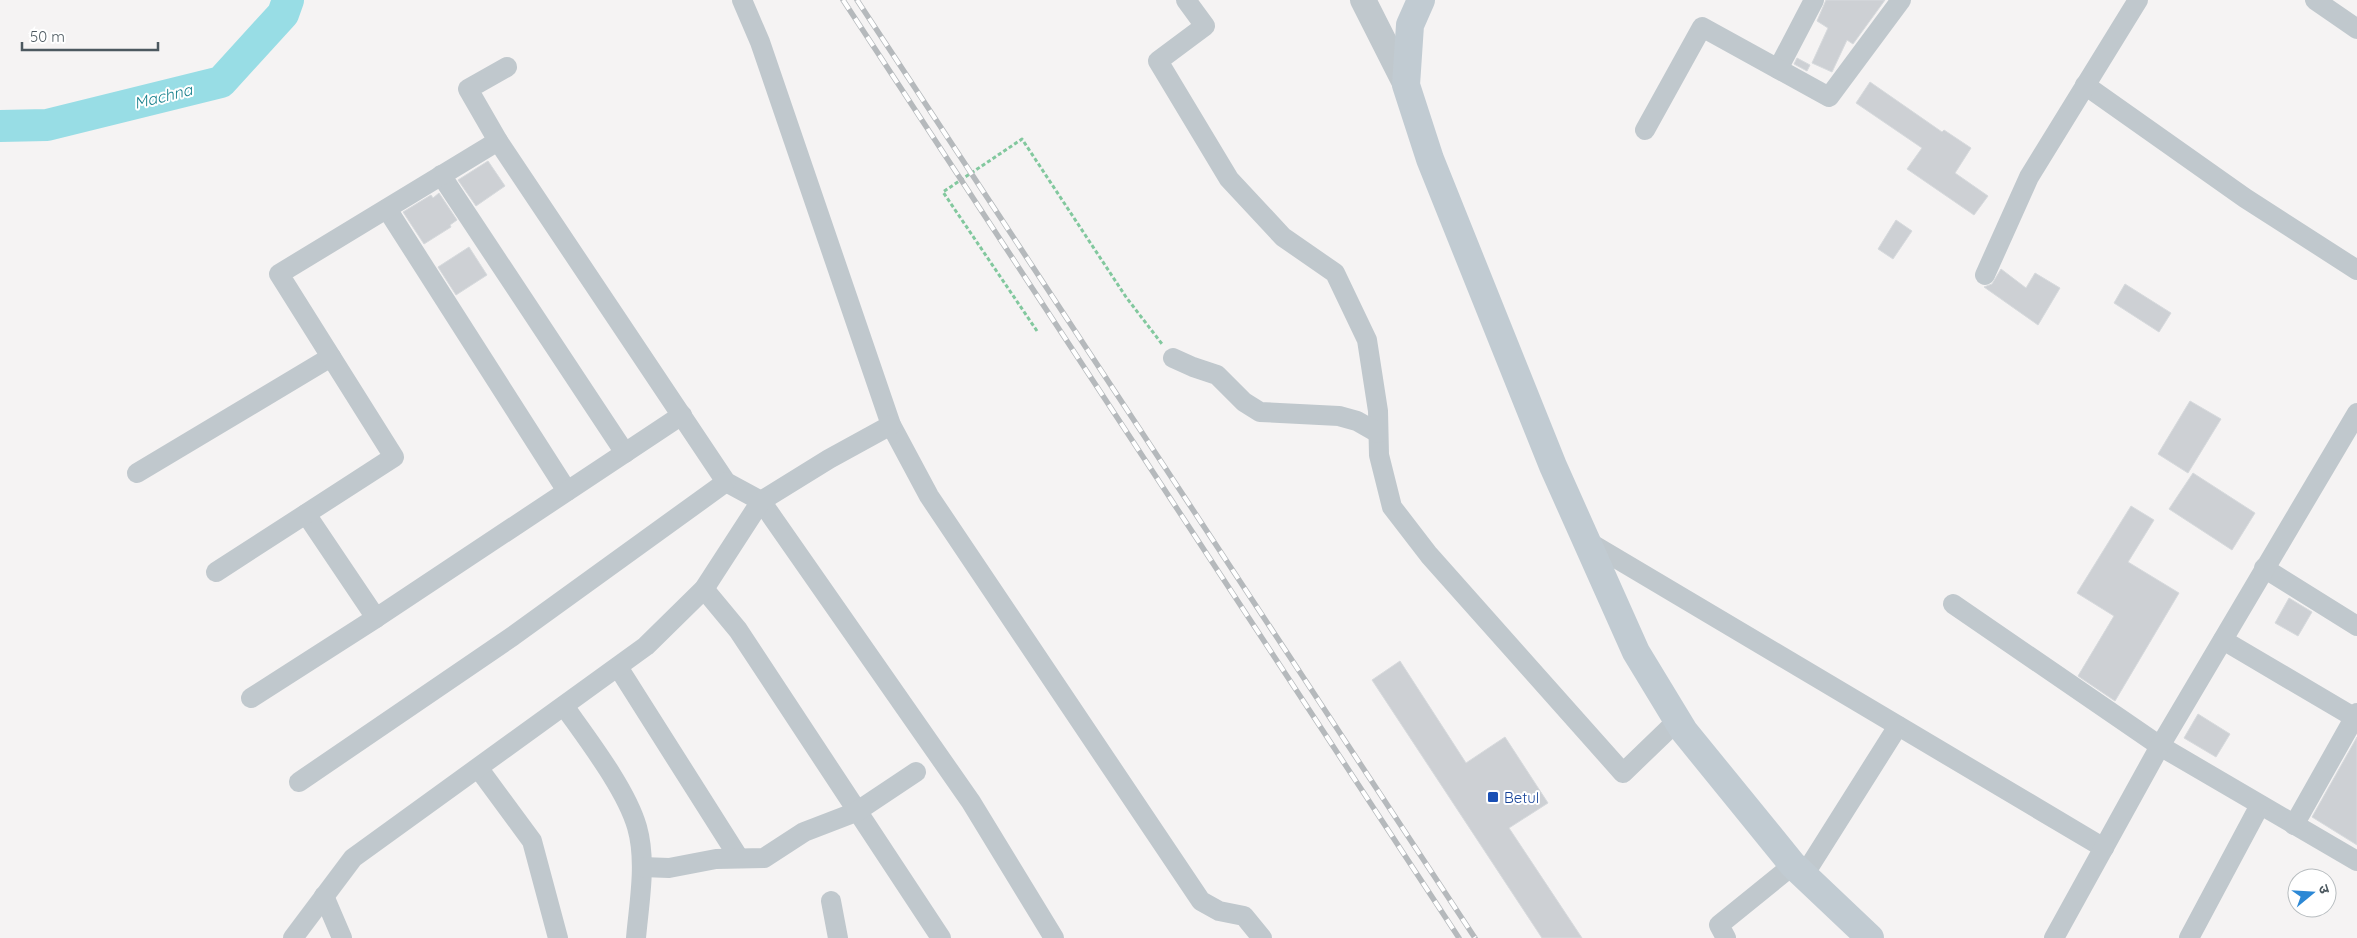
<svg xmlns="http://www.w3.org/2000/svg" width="2357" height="938" font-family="Quicksand,'Noto Sans Devanagari',sans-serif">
<rect width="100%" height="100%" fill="#f5f3f3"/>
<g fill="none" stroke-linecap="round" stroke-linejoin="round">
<!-- river -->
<polyline stroke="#98dde5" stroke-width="32" points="0,126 47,125 221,82 283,14 288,0"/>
</g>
<!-- building -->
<g fill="#cdd0d4" stroke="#d7dadd">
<polygon points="1826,0 1885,0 1853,44 1847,40 1832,72 1812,63 1828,28 1817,21"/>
<polygon points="1797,58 1810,65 1807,71 1794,64"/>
<polygon points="1870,82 1942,132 1944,130 1971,148 1955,173 1988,196 1974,215 1907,169 1922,148 1856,103"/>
<polygon points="488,161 505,186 476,206 458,180"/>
<polygon points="439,193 457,220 450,225 451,227 424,244 403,212 431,195 433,198"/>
<polygon points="1896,220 1912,231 1893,259 1878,249"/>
<polygon points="469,247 487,275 456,295 438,267"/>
<polygon points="2001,269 2026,288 2035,273 2060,288 2038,325 1984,287 1992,284"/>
<polygon points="2125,284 2171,313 2159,332 2114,303"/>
<polygon points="2190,401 2221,419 2188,473 2158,454"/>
<polygon points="2193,473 2255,513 2232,550 2169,509"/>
<polygon points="2131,506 2154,520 2128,562 2179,593 2115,701 2078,676 2114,616 2077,593"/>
<polygon points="2289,598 2312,612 2298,636 2275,623"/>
<polygon points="1400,661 1466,763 1505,737 1548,803 1509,828 1582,938 1542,938 1372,680"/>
<polygon points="2198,714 2230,734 2216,757 2184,738"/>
<polygon points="2357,737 2357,845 2312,817"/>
</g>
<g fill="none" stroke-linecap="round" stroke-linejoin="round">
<!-- path -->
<polyline stroke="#82c89e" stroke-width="3" stroke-dasharray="4 2.5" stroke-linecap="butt" points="1037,331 943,192 1022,139 1126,297 1162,344"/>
<!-- minor -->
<g stroke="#c0c8cd" stroke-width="20">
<polyline points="742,0 760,42 891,425 929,496 1201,901 1219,911 1244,916 1262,938"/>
<polyline points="1186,0 1205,26 1158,61 1229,179 1283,237 1335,273 1367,340 1378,411 1379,455 1392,507 1429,555 1623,773 1678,720"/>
<polyline points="2315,0 2357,29"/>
<polyline points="1778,69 1814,0"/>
<polyline points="2085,85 2245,198 2357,270"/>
<polyline points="1645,130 1702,27 1829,97 1901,0"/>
<polyline points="498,141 468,89 507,67"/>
<polyline points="441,175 625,453"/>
<polyline points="387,209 567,491"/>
<polyline points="1985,275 2029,177 2138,0"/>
<polyline points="1173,358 1193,367 1217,375 1244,402 1260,412 1339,416 1357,421 1378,433"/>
<polyline points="137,473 331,357"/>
<polyline points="306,514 376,618 682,415"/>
<polyline points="1587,541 2104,848"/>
<polyline points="2264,568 2357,626"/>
<polyline points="216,572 394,457 279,274 498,141 726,482 761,501 971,802 1054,938"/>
<polyline points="704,589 738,630 941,938"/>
<polyline points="1953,604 2160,746 2357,861"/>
<polyline points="2223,640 2357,719"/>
<polyline points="618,667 739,858"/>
<polyline points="251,698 376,618"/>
<path d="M564,706C588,740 626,789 637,827C647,862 639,903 636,938"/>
<polyline points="479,769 532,841 558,938"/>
<polyline points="299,782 513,636 726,482"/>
<polyline points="2294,825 2357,713"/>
<polyline points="642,867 669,868 716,859 764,858 804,832 856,812 916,772"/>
<polyline points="1804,875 1898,726"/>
<polyline points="324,896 342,938"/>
<polyline points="831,901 838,938"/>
<polyline points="293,938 353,858 646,646 704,589 761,501 829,459 891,425"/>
<polyline points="1726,938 1719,925 1793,865"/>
<polyline points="2054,938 2160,746 2357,413"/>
<polyline points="2189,938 2260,805"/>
</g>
<!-- tertiary -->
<polyline stroke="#c0c8cd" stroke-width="26" points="1363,0 1406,85"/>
<!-- secondary -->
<polyline stroke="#c1cbd2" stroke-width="28" points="1421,0 1410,25 1406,85 1430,159 1553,466 1636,652 1684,731 1793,865 1870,938"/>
<!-- rail casing -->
<g stroke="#b5b9bc" stroke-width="5.5">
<g id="rail">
<polyline points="843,0 1459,938"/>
<polyline points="857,0 1475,938"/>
</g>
</g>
<!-- rail -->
<use href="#rail" stroke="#fff" stroke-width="4" stroke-dasharray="11" stroke-linecap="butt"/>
</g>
<!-- markers -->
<rect fill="#1a4fb4" stroke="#fff" stroke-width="2" x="1487" y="791" width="12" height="12" rx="2.5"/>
<g text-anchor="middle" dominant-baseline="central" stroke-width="4" stroke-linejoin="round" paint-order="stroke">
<!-- transit labels -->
<g font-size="15" fill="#164399" stroke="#fff" text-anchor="start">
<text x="1504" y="797">Betul</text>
</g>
<!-- water labels -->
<g font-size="16" font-style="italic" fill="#19818d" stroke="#fff">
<text transform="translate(163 96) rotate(-14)">Machna</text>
</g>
</g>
<!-- north arrow -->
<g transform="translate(2312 893) rotate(72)"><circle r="24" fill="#ffffff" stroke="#b7bcbf"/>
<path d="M0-4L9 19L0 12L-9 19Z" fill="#2c88d5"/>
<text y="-8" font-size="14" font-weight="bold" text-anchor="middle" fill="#4c585f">उ</text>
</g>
<!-- scale -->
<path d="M22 42v8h136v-8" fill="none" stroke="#4c585f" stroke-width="2.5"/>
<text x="30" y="42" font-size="15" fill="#4c585f" stroke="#ffffff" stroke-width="4" paint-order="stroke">50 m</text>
</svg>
